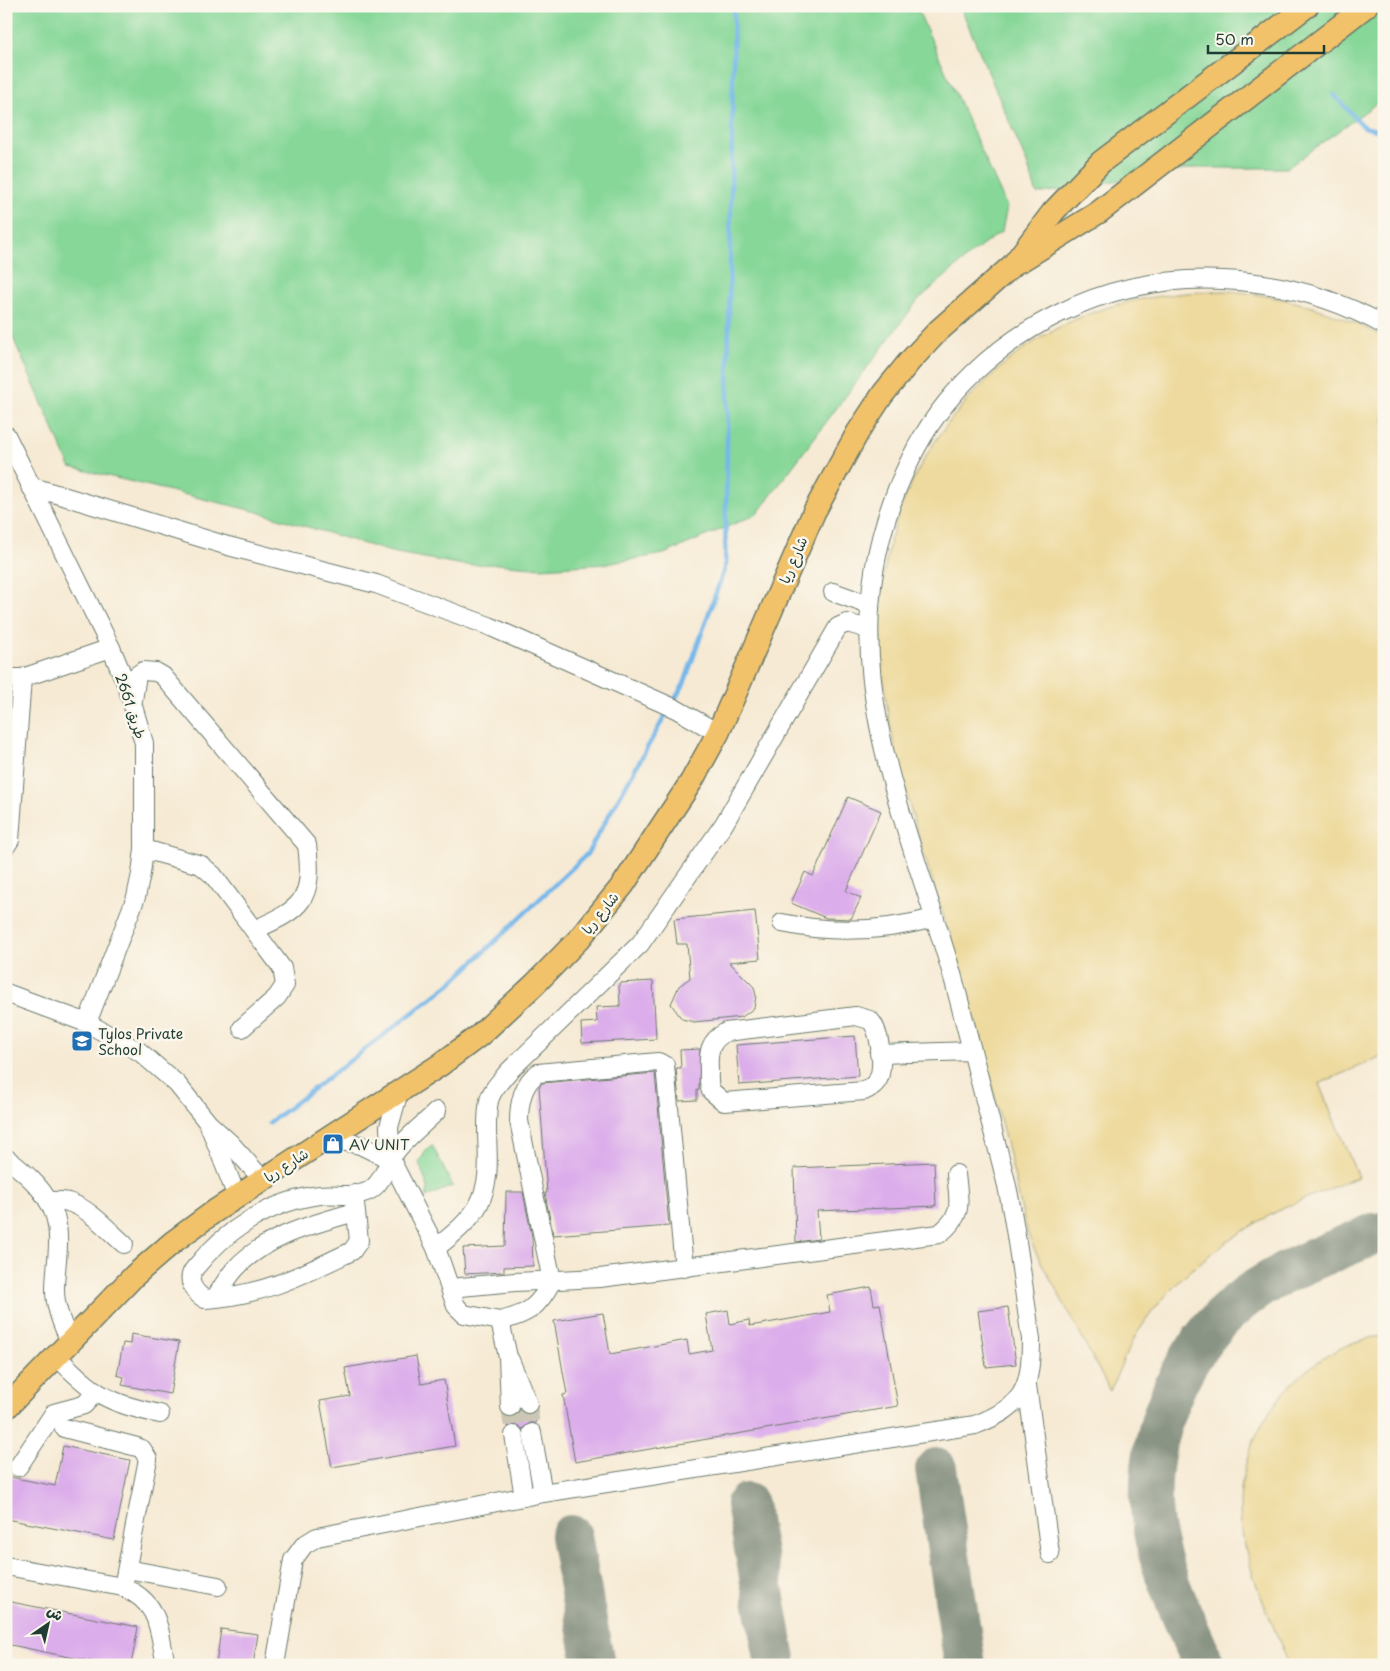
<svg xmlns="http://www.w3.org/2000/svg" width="1390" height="1671" font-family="'Playpen Sans','Playpen Sans Arabic',sans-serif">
<rect width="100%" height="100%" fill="#fbf7ec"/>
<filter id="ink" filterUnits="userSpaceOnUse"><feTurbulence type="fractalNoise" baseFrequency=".02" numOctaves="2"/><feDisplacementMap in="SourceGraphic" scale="10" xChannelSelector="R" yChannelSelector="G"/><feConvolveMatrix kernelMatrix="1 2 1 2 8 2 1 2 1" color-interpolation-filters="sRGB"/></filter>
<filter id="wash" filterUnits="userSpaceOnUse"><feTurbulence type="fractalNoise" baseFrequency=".0096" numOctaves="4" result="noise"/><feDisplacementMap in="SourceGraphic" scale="20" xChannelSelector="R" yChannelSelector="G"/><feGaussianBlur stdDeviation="1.12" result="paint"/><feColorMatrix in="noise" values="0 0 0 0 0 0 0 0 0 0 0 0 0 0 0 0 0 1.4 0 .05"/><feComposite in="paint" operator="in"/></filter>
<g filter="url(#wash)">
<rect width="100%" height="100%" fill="#f6ead4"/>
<!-- green -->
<g fill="#86d798" stroke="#528a66">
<polygon points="6,6 916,6 1007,207 1002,231 971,254 918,300 757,514 664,554 605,564 541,568 497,564 464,565 391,552 258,512 70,467 6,322"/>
<polygon points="960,6 1384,6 1384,98 1287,168 1193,168 1037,194 1026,161"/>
<polygon points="432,1145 453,1186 426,1197 428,1188 419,1163 425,1152"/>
</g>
<!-- sand -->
<g fill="#eeda9e" stroke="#868c69">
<path d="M1227,291C1286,296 1331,310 1384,337V1055L1319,1084L1358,1177C1330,1189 1301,1199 1274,1213C1218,1243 1164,1286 1132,1342C1124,1357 1117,1375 1110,1391C1092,1357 1074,1323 1056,1289C1048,1274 1038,1258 1031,1242C1022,1219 1019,1193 1013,1170C997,1108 984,1047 966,987C905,782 803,571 977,390C1049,315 1126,293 1227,291Z"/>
<path d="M1384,1336V1665H1289C1273,1623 1251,1580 1243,1537C1232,1481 1253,1424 1292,1384C1317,1359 1348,1339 1384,1336Z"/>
</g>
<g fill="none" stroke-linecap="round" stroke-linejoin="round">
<!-- stream -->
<g stroke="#75b7ea" stroke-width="4.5">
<polyline points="1334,95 1364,127 1384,132"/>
<polyline points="673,702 684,684 725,567 734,6"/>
<polyline points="269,1123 450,984 587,854 669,709"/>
</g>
<!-- taxiway -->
<g stroke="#8a9484" stroke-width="42">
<polyline points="936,1469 965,1665"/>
<polyline points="747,1504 776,1665"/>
<polyline points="571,1536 594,1665"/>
<path d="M1204,1665C1185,1620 1161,1575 1153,1526C1141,1441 1179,1346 1248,1295C1286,1268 1332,1252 1374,1234L1384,1233"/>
</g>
</g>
<g id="blocks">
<!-- building -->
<g fill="#dcadeb">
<polygon points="848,797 881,811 846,891 861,898 851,919 826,918 791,903 805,872 813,876"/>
<polygon points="755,911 760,959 729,962 754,987 756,996 754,1008 742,1017 694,1022 682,1019 671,1004 679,986 690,978 687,944 677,944 674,919"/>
<polygon points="653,981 656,1039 582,1043 581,1023 597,1022 596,1007 620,1006 619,983"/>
<polygon points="855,1036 858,1076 739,1085 736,1045"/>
<polygon points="700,1049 699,1090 697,1090 697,1100 679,1101 676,1068 681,1068 680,1050"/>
<polygon points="655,1073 669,1226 553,1235 545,1193 547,1193 539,1087 542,1083"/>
<polygon points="934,1162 936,1206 817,1211 819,1239 796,1242 794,1168"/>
<polygon points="506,1192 523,1192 532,1237 533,1266 504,1267 504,1272 465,1274 463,1248 505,1246"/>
<polygon points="871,1287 874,1305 880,1304 898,1406 575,1462 563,1395 567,1394 554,1321 603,1313 610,1354 687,1340 689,1354 712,1350 706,1314 728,1310 730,1324 749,1320 750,1326 830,1312 827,1295"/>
<polygon points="1008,1307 1016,1364 986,1367 978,1311"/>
<polygon points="131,1334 179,1342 170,1394 122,1385 124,1377 117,1375 123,1343 130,1344"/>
<polygon points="416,1356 421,1384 444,1380 455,1446 332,1467 320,1401 350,1396 345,1368"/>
<polygon points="520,1410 526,1414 534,1412 536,1423 530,1423 522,1429 517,1425 508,1427 506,1417 515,1416"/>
<polygon points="63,1446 130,1460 114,1540 6,1519 6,1476 55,1486"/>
<polygon points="6,1601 138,1627 131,1665 108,1665 6,1644"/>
<polygon points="221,1629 258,1634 253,1665 216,1665"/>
</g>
</g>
</g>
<g filter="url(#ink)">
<use href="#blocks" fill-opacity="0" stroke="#6a7a6c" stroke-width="1"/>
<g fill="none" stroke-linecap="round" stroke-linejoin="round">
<!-- minor-tunnel -->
<g stroke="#cbc7b4" stroke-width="18" stroke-dasharray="18 9" stroke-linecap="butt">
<polyline points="528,1404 532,1433"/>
<polyline points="510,1407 514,1435"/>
</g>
<!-- minor casing -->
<g stroke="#6a7a6c" stroke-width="20">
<g id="minor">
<polyline points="6,435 111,648 127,686 144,743 144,849 141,874 136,897 87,1023"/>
<polyline points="30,486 228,546 376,584 489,626 676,709 718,733"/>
<polyline points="833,592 869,605"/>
<polyline points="6,678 22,678 111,648"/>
<path d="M133,700L137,675L143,671L156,672L163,676L307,845C314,900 302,909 254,930"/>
<polyline points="6,846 10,840 22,678"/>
<polyline points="144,849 201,865 213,875 282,968 285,985 277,997 242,1028"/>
<path d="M782,923C834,934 882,932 934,918"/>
<polyline points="6,993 87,1023 140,1052 177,1084 209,1124 230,1143 263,1180"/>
<path d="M856,1016L870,1020C880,1030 883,1061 880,1074C878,1083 871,1088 864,1091L724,1102L711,1091C708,1084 709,1077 709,1070C708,1053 709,1041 726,1032Z"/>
<polyline points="879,1054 972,1051"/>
<polyline points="398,1095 389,1127 391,1160 436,1248 456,1306 464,1314 500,1321 508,1357 510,1407"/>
<polyline points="209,1125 237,1197"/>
<polyline points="327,1138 360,1145 391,1160"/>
<path d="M6,1158C27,1174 47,1191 55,1216C62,1241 55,1265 55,1290C55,1308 62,1325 70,1341"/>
<path d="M354,1194L359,1241L352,1251C300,1276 264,1295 205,1299C194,1293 185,1279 195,1268C225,1230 271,1201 320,1195C336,1193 357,1199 372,1189C384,1180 386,1165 394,1154C405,1138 423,1125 437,1111"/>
<path d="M48,1201C54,1201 62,1200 68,1202C89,1208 108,1230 124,1244"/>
<path d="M436,1248C451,1236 470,1221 479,1204C496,1170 482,1136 489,1101C491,1090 501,1081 508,1072L640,944L724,824L838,627L847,623L868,629"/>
<path d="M450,1288L515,1282L600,1278L939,1234C964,1215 959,1204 956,1174"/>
<path d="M215,1298C221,1289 227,1278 235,1269C265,1236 314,1224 355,1212"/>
<path d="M500,1321C529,1314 538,1307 552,1281L519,1121C519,1104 523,1083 538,1073L658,1062L665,1065L684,1268"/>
<path d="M57,1357C95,1394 106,1403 160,1414"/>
<polyline points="510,1360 528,1404"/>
<polyline points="1027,1385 1050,1554"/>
<polyline points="64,1428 137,1447 142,1449 148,1459 123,1587"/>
<polyline points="532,1433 543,1493"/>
<polyline points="514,1435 524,1497"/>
<polyline points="18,1467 54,1413 84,1405 95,1393"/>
<path d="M6,1566L123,1587C161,1604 158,1628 166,1665"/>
<polyline points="127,1569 218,1586"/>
<path d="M275,1665L293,1560L304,1545L317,1537L543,1493L975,1425C1024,1406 1031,1389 1031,1339C1024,1293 1019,1247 1010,1201C1005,1173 996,1144 989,1116C977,1071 966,1026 954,981C902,800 818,645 911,458C942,395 996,344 1060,313C1161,263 1286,271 1384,325"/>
</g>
</g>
<!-- major casing -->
<g stroke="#6a7a6c" stroke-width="25">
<g id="major">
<polyline points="1020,261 1099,212 1366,6"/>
<polyline points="6,1408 135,1275 173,1242 215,1211 440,1065 480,1035 535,984 579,939 623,885 691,782 718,733 814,512 858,432 883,394 909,362 938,331 1013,265 1053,212 1101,162 1307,6"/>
</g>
</g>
<!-- minor -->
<use href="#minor" stroke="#fff" stroke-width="18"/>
<!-- major -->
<use href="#major" stroke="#f2c26a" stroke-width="22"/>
</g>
</g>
<!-- icons -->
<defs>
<g id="school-square" transform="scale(1.125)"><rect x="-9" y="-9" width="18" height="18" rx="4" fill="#1f6fb2" stroke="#fbf7ec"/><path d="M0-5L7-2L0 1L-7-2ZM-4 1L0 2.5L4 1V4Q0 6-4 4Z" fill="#fff"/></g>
<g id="shop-square" transform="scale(1.125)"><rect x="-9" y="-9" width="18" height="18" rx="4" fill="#1f6fb2" stroke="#fbf7ec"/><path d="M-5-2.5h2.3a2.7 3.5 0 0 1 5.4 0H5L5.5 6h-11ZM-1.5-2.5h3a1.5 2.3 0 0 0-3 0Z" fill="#fff"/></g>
</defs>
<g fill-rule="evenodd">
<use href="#school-square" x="82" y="1041"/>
<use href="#shop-square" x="333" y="1144"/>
</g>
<g text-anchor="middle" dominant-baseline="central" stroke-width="5" stroke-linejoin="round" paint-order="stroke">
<!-- street labels -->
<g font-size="14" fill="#1f3d34" stroke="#fbf7ec">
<text transform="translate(793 560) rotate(-67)">شارع ريا</text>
<text transform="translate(131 706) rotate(72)">طريق 2661</text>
<text transform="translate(600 913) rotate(-51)">شارع ريا</text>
<text transform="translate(286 1165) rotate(-33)">شارع ريا</text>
</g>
<!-- poi labels -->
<g font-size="14" fill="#1f3d34" stroke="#fbf7ec" text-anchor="start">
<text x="98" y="1033">Tylos Private<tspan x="98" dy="16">School</tspan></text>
<text x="349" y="1144">AV UNIT</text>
</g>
</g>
<!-- margin -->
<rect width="1390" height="1671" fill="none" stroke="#fbf7ec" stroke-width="25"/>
<!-- north arrow -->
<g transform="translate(48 1624) rotate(34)" stroke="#fbf7ec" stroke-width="4" paint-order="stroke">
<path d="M0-4L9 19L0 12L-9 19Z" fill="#1f3d34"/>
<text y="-8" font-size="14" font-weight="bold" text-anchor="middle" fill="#1f3d34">ش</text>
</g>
<!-- scale -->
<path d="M1208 45v8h116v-8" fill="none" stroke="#1f3d34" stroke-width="2.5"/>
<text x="1215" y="45" font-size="15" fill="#1f3d34" stroke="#fbf7ec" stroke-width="4" paint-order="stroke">50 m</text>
</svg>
